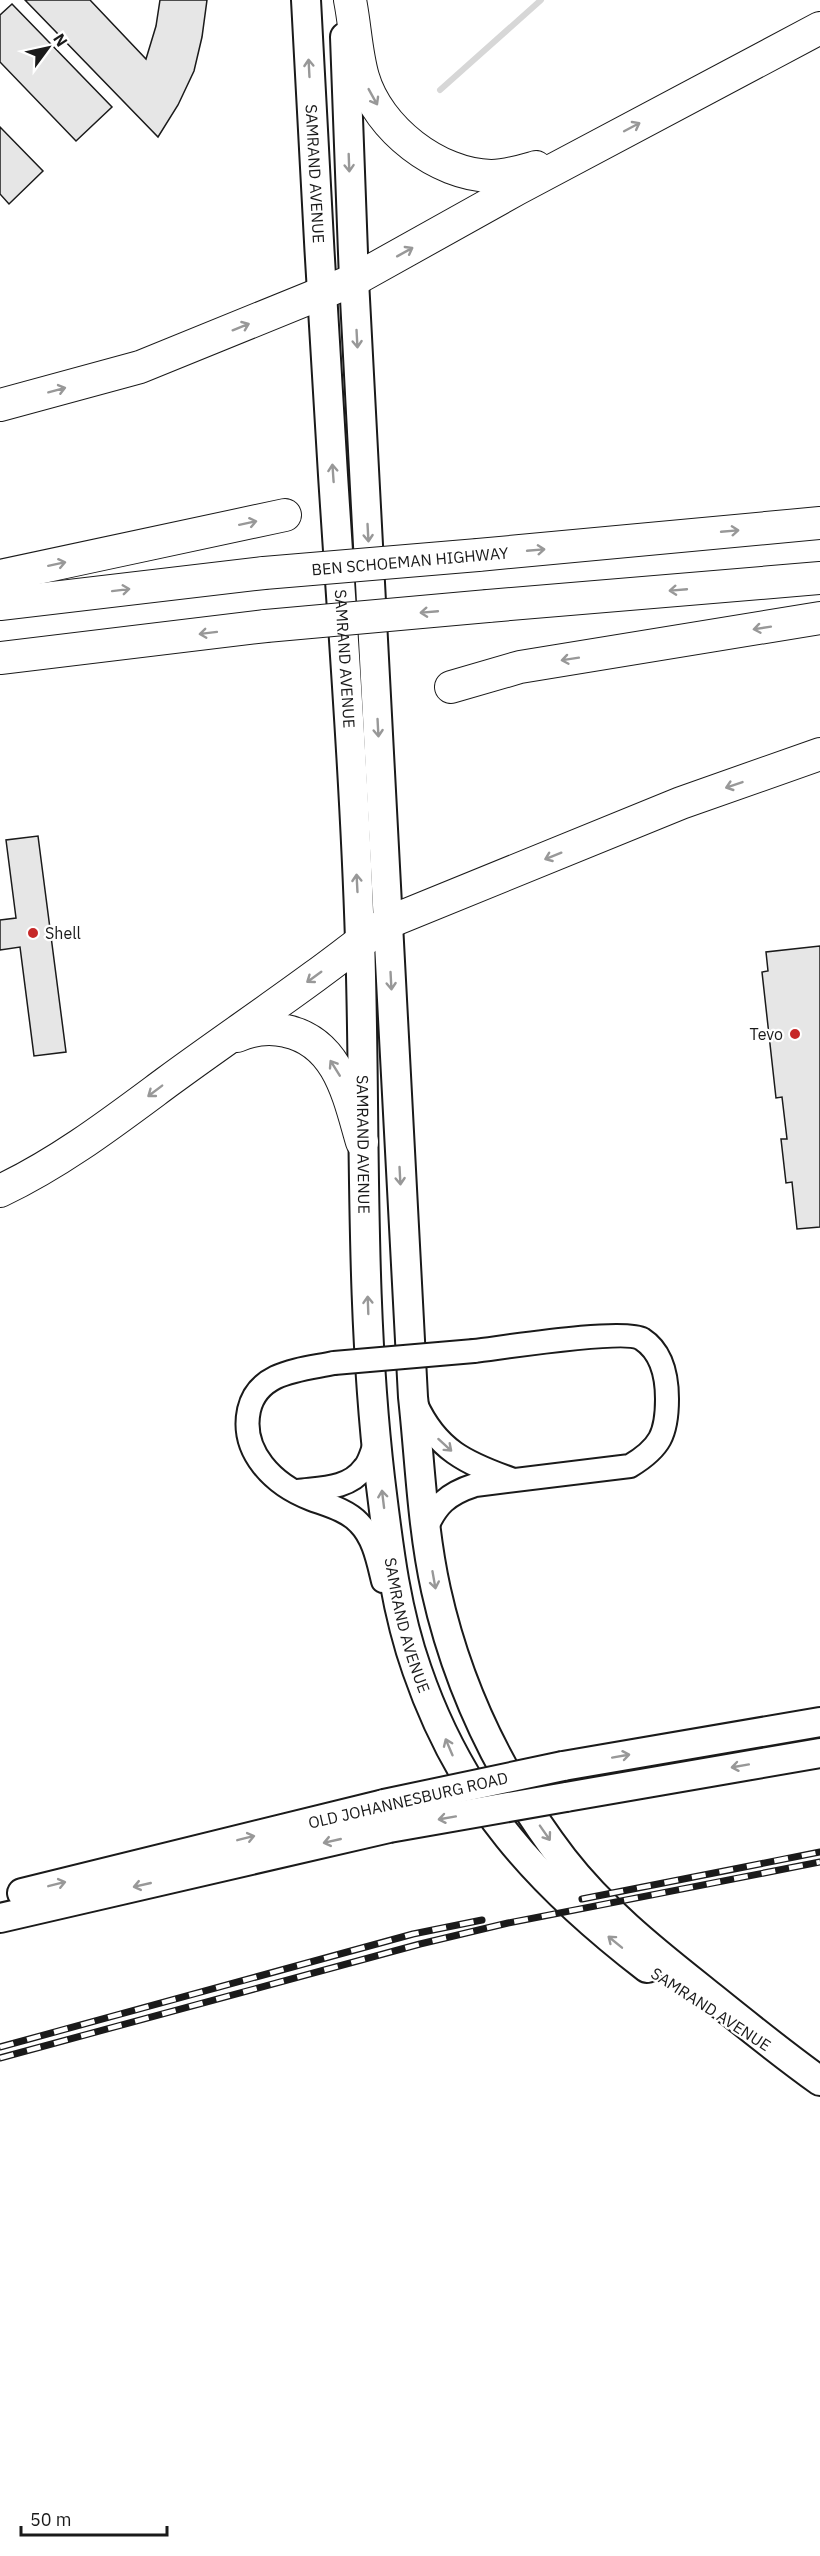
<svg xmlns="http://www.w3.org/2000/svg" width="820" height="2556" font-family="'IBM Plex Sans',sans-serif">
<rect width="100%" height="100%" fill="#fff"/>
<g fill="none" stroke-linecap="round" stroke-linejoin="round">
<!-- stream -->
<polyline stroke="#d7d7d7" stroke-width="6" points="440,90 541,0"/>
</g>
<!-- building -->
<g fill="#e6e6e6" stroke="#1a1a1a" stroke-width="1.5">
<polygon points="25,0 90,0 146,59 156,26 160,0 207,0 202,37 194,71 178,105 158,137"/>
<polygon points="12,4 112,107 76,141 0,62 0,15"/>
<polygon points="0,127 43,171 9,204 0,194"/>
<polygon points="38,836 66,1052 34,1056 20,947 0,950 0,920 16,918 6,840"/>
<polygon points="820,946 820,1227 797,1229 792,1182 786,1183 781,1139 787,1139 782,1097 776,1098 762,972 768,971 766,952"/>
</g>
<g fill="none" stroke-linecap="round" stroke-linejoin="round">
<!-- minor casing -->
<g stroke="#1a1a1a" stroke-width="26">
<g id="minor">
<path d="M334,1363C301,1370 258,1371 249,1410C240,1452 274,1485 311,1499C327,1505 347,1510 359,1523C374,1538 378,1561 383,1581"/>
<path d="M416,1404C437,1450 466,1463 511,1479"/>
<path d="M298,1491C321,1488 349,1489 364,1468C370,1462 372,1450 376,1442"/>
<path d="M425,1531C436,1505 447,1494 475,1485L630,1466C660,1448 667,1434 667,1399C667,1377 662,1352 642,1339C624,1328 501,1348 474,1351"/>
</g>
</g>
<!-- major casing -->
<g stroke="#1a1a1a" stroke-width="32">
<g id="major">
<path id="s1" d="M306,0C314,158 323,317 333,475C343,630 355,785 360,940C366,1119 359,1299 380,1478C388,1543 395,1608 417,1670C462,1801 539,1885 647,1968"/>
<path d="M345,37L354,280L413,1397C420,1461 422,1527 436,1590C458,1689 502,1779 563,1859C601,1908 650,1948 698,1986C739,2019 778,2051 820,2081"/>
<polyline points="563,1766 820,1722"/>
<polyline points="566,1797 820,1753"/>
<polyline points="22,1893 384,1804"/>
<polyline points="0,1918 389,1828"/>
</g>
</g>
<!-- highway casing -->
<g stroke="#1a1a1a" stroke-width="34">
<g id="highway">
<path d="M350,0C355,25 356,53 363,77C378,129 438,175 491,176C506,176 522,171 536,167"/>
<polyline points="0,405 140,367 354,280 517,189 820,28"/>
<polyline points="478,555 820,523"/>
<polyline points="0,576 285,515"/>
<polyline points="0,604 264,573"/>
<polyline points="488,606 820,578"/>
<polyline points="0,658 266,626"/>
<polyline points="451,687 520,667 820,618"/>
<path d="M237,1036C253,1029 269,1027 286,1031C339,1042 349,1098 362,1142"/>
<path d="M0,1191C61,1162 113,1122 167,1082C216,1046 266,1012 315,976C340,958 363,939 389,922L681,803L820,754"/>
</g>
</g>
<!-- minor -->
<use href="#minor" stroke="#fff" stroke-width="22"/>
<!-- major -->
<use href="#major" stroke="#fff" stroke-width="28"/>
<!-- highway -->
<use href="#highway" stroke="#fff" stroke-width="32"/>
<!-- rail casing -->
<g stroke="#1a1a1a" stroke-width="7">
<g id="rail">
<polyline points="582,1899 820,1852"/>
<polyline points="0,2047 413,1934 482,1920"/>
<polyline points="0,2058 420,1944 508,1923 820,1862"/>
</g>
</g>
<!-- rail -->
<use href="#rail" stroke="#fff" stroke-width="4.5" stroke-dasharray="14" stroke-linecap="butt"/>
<!-- minor-bridge casing -->
<g stroke="#1a1a1a" stroke-width="26" stroke-linecap="butt">
<polyline id="minor-bridge" points="334,1363 474,1351"/>
</g>
<!-- major-bridge casing -->
<g stroke="#1a1a1a" stroke-width="32" stroke-linecap="butt">
<g id="major-bridge">
<polyline points="384,1804 563,1766"/>
<polyline points="389,1828 566,1797"/>
</g>
</g>
<!-- highway-bridge casing -->
<g stroke="#1a1a1a" stroke-width="34" stroke-linecap="butt">
<g id="highway-bridge">
<polyline points="264,573 478,555"/>
<polyline points="266,626 488,606"/>
</g>
</g>
<!-- minor-bridge -->
<use href="#minor-bridge" stroke="#fff" stroke-width="22"/>
<!-- major-bridge -->
<use href="#major-bridge" stroke="#fff" stroke-width="28"/>
<!-- highway-bridge -->
<use href="#highway-bridge" stroke="#fff" stroke-width="32"/>
</g>
<!-- one-way arrows -->
<defs><path id="oneway-shaft" d="M-6 0H5M1.5-3L5.5 0L1.5 3" fill="none" stroke-width="1.6" stroke-linecap="round" stroke-linejoin="round" transform="scale(1.5)"/></defs>
<g stroke="#989898">
<use href="#oneway-shaft" transform="translate(309 68) rotate(-93)"/>
<use href="#oneway-shaft" transform="translate(373 97) rotate(61)"/>
<use href="#oneway-shaft" transform="translate(632 127) rotate(-28)"/>
<use href="#oneway-shaft" transform="translate(349 163) rotate(88)"/>
<use href="#oneway-shaft" transform="translate(405 252) rotate(-29)"/>
<use href="#oneway-shaft" transform="translate(241 327) rotate(-22)"/>
<use href="#oneway-shaft" transform="translate(357 339) rotate(87)"/>
<use href="#oneway-shaft" transform="translate(57 390) rotate(-15)"/>
<use href="#oneway-shaft" transform="translate(333 473) rotate(-94)"/>
<use href="#oneway-shaft" transform="translate(248 523) rotate(-12)"/>
<use href="#oneway-shaft" transform="translate(730 531) rotate(-5)"/>
<use href="#oneway-shaft" transform="translate(368 533) rotate(87)"/>
<use href="#oneway-shaft" transform="translate(536 550) rotate(-5)"/>
<use href="#oneway-shaft" transform="translate(57 564) rotate(-12)"/>
<use href="#oneway-shaft" transform="translate(121 590) rotate(-7)"/>
<use href="#oneway-shaft" transform="translate(678 590) rotate(175)"/>
<use href="#oneway-shaft" transform="translate(429 612) rotate(175)"/>
<use href="#oneway-shaft" transform="translate(762 628) rotate(171)"/>
<use href="#oneway-shaft" transform="translate(208 633) rotate(173)"/>
<use href="#oneway-shaft" transform="translate(570 659) rotate(171)"/>
<use href="#oneway-shaft" transform="translate(378 728) rotate(87)"/>
<use href="#oneway-shaft" transform="translate(734 785) rotate(161)"/>
<use href="#oneway-shaft" transform="translate(553 856) rotate(158)"/>
<use href="#oneway-shaft" transform="translate(357 883) rotate(-93)"/>
<use href="#oneway-shaft" transform="translate(314 977) rotate(144)"/>
<use href="#oneway-shaft" transform="translate(391 981) rotate(87)"/>
<use href="#oneway-shaft" transform="translate(335 1068) rotate(-122)"/>
<use href="#oneway-shaft" transform="translate(155 1091) rotate(143)"/>
<use href="#oneway-shaft" transform="translate(400 1176) rotate(87)"/>
<use href="#oneway-shaft" transform="translate(368 1305) rotate(-92)"/>
<use href="#oneway-shaft" transform="translate(445 1445) rotate(42)"/>
<use href="#oneway-shaft" transform="translate(383 1499) rotate(-97)"/>
<use href="#oneway-shaft" transform="translate(434 1580) rotate(80)"/>
<use href="#oneway-shaft" transform="translate(449 1747) rotate(-113)"/>
<use href="#oneway-shaft" transform="translate(621 1756) rotate(-10)"/>
<use href="#oneway-shaft" transform="translate(740 1766) rotate(170)"/>
<use href="#oneway-shaft" transform="translate(447 1818) rotate(170)"/>
<use href="#oneway-shaft" transform="translate(545 1833) rotate(55)"/>
<use href="#oneway-shaft" transform="translate(246 1838) rotate(-14)"/>
<use href="#oneway-shaft" transform="translate(332 1841) rotate(167)"/>
<use href="#oneway-shaft" transform="translate(57 1884) rotate(-14)"/>
<use href="#oneway-shaft" transform="translate(142 1885) rotate(167)"/>
<use href="#oneway-shaft" transform="translate(615 1942) rotate(-141)"/>
</g>
<!-- markers -->
<g fill="#c62828" stroke="#fff" stroke-width="2">
<circle cx="33" cy="933" r="6"/>
<circle cx="795" cy="1034" r="6"/>
</g>
<g text-anchor="middle" dominant-baseline="central" stroke-width="4.5" stroke-linejoin="round" paint-order="stroke">
<!-- street labels -->
<g font-size="16" fill="#1a1a1a" stroke="#fff">
<text stroke="none"><textPath href="#s1" startOffset="174">SAMRAND AVENUE</textPath></text>
<text transform="translate(410 561) rotate(-5)">BEN SCHOEMAN HIGHWAY</text>
<text stroke="none"><textPath href="#s1" startOffset="660">SAMRAND AVENUE</textPath></text>
<text stroke="none"><textPath href="#s1" startOffset="1146">SAMRAND AVENUE</textPath></text>
<text stroke="none"><textPath href="#s1" startOffset="1630">SAMRAND AVENUE</textPath></text>
<text transform="translate(408 1800) rotate(-13)">OLD JOHANNESBURG ROAD</text>
<text transform="translate(711 2009) rotate(33)">SAMRAND AVENUE</text>
</g>
<!-- poi labels -->
<g font-size="16" fill="#1a1a1a" stroke="#fff" text-anchor="start">
<text x="45" y="933">Shell</text>
<text x="783" y="1034" text-anchor="end">Tevo</text>
</g>
</g>
<!-- north arrow -->
<g transform="translate(48 48) rotate(57)" stroke="#ffffff" stroke-width="4.5" paint-order="stroke">
<path d="M0-4.5L10 22L0 15L-10 22Z" fill="#1a1a1a"/>
<text y="-9" font-size="16" font-weight="bold" text-anchor="middle" fill="#1a1a1a">N</text>
</g>
<!-- scale -->
<path d="M21 2526v9h146v-9" fill="none" stroke="#1a1a1a" stroke-width="3"/>
<text x="30" y="2526" font-size="18" fill="#1a1a1a" stroke="#ffffff" stroke-width="4.5" paint-order="stroke">50 m</text>
</svg>
